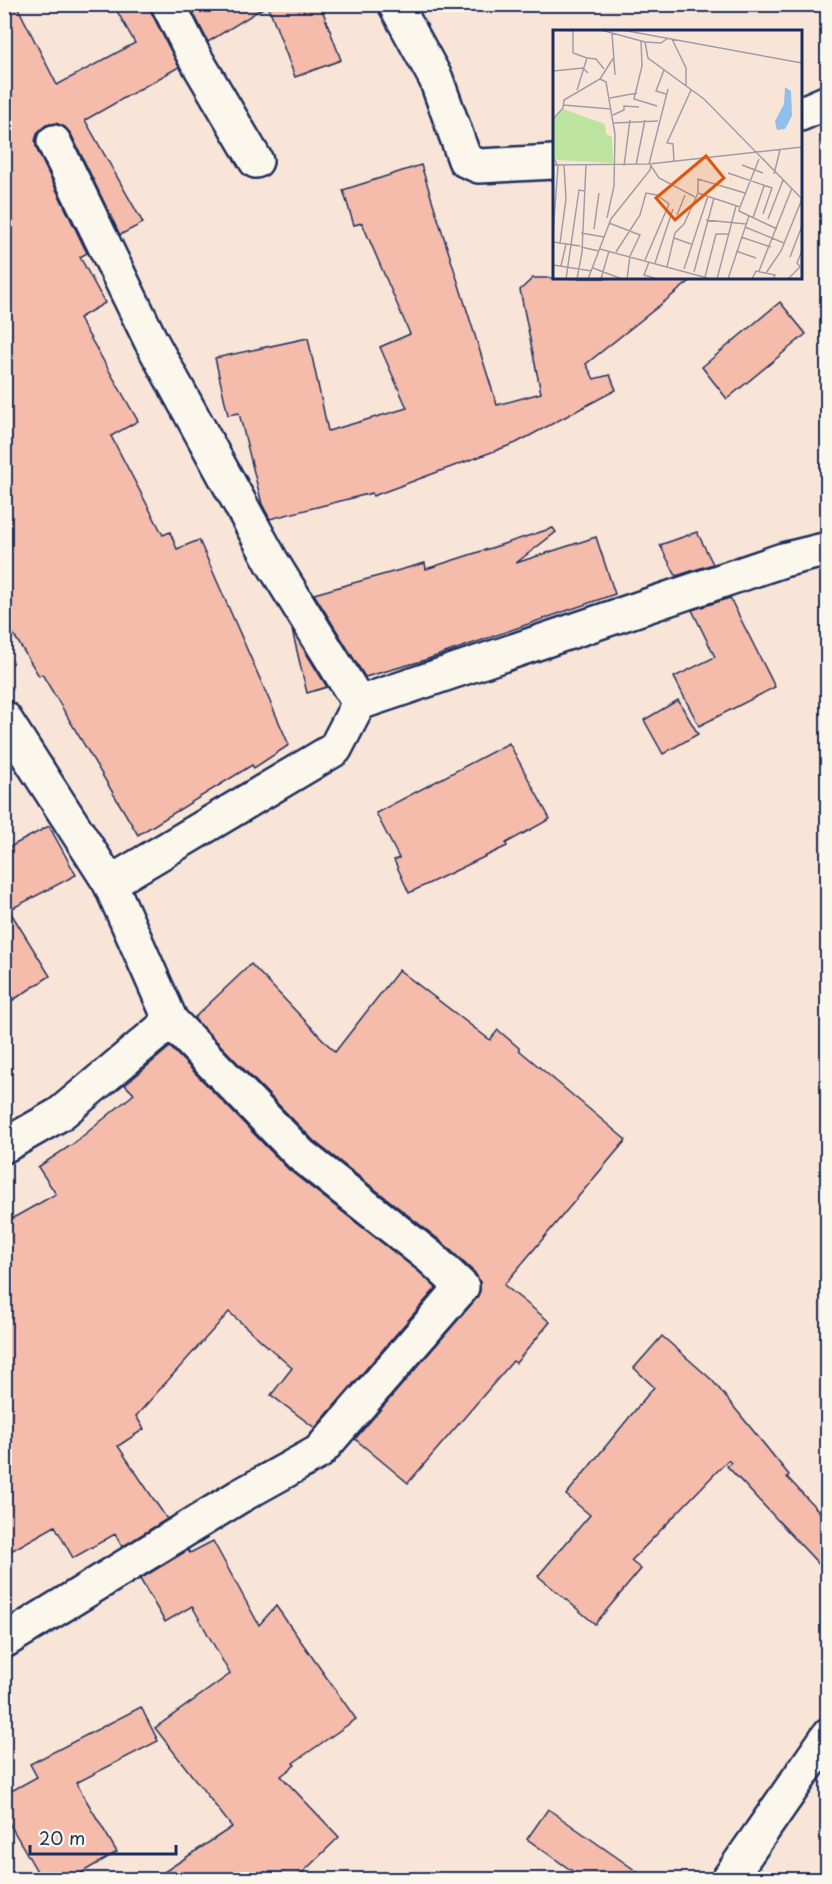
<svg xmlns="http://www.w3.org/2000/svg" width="832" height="1884" font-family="'Playpen Sans',sans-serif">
<rect width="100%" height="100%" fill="#f9e5d8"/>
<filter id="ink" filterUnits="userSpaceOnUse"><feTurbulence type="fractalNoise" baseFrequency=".0167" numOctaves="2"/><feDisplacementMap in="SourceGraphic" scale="12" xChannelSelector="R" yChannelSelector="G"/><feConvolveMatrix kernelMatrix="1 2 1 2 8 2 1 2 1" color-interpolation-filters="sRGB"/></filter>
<g filter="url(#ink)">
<!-- building -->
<g fill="#f5bcab" stroke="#1b2f5e" stroke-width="1.5">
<polygon points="4,4 16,4 57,85 135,43 113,4 150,4 151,12 179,67 85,120 143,223 120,235 71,134 65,127 56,123 46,125 38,132 35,141 37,150 87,253 80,257 105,303 79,318 138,421 111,436 163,535 170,532 177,549 199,540 289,745 254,768 252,765 138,835 42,674 39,676 4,619"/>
<polygon points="189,4 320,4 341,60 295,77 268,5 208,42"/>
<polygon points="421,165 497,405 541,393 520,290 533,278 694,278 586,364 594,379 610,375 616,390 516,443 373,496 372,493 270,519 262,504 239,413 228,415 215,358 308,338 328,431 407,408 380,347 410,334 362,223 354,225 343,190"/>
<polygon points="780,302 806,334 727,399 702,367"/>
<polygon points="553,528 556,532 516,563 596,537 615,594 422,661 365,677 314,594 425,563 426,569"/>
<polygon points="697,532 713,564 676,576 660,545"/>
<polygon points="730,598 775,687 699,726 674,677 715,657 692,610"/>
<polygon points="292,630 327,687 307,693"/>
<polygon points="678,700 698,734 663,754 644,720"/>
<polygon points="509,743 550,819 506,843 507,846 409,893 394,860 399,858 376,813"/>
<polygon points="49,826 76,875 9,910 50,976 4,1006 4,850"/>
<polygon points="251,964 335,1052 399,970 490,1040 498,1030 519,1048 519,1050 626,1140 504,1285 550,1322 516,1363 513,1361 408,1483 355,1439 476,1299 480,1291 480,1282 475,1273 442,1242 314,1141 194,1018"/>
<polygon points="170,1047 289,1170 418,1271 436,1288 315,1428 271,1395 292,1368 229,1312 136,1416 144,1429 118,1446 167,1519 122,1547 115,1534 73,1558 55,1526 4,1555 4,1223 56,1194 38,1167 73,1144 134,1094 125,1085"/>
<polygon points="662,1336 712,1380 789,1475 787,1477 828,1521 828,1574 727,1466 731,1463 728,1460 631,1561 641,1569 595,1624 538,1576 590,1515 566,1495 654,1387 634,1368"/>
<polygon points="213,1541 259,1625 276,1606 356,1719 293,1763 295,1765 281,1776 339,1837 296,1879 152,1880 232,1827 155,1728 230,1674 192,1606 165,1622 140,1579 188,1550 190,1553"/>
<polygon points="141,1707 158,1741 76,1783 117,1852 69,1880 42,1880 4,1814 4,1795 37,1777 30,1764"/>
<polygon points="548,1809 649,1880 585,1880 527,1839"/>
</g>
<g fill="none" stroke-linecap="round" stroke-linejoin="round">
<!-- minor casing -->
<g stroke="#1b2f5e" stroke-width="38">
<g id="minor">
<polyline points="168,4 194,56 256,161"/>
<polyline points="395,4 436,79 465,160 479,166 554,162"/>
<polyline points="800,114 828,102"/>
<polyline points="54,142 151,341 272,562 359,703"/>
<polyline points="4,718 110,883 171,1021 301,1155 430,1257 462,1287 319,1452 240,1496 4,1641"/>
<polyline points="110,883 335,749 359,703 783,560 828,549"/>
<polyline points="4,1146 60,1114 171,1021"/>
<polyline points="728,1880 828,1736"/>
</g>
</g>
<!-- minor -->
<use href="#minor" stroke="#fbf7ec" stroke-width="33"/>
</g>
</g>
<!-- overview -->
<g transform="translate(553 30)">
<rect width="249" height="249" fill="#f9e5d8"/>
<path d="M10,79L52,94L53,104L59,107L60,133L4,130L0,124V90Z" fill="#bde49f"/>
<path d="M232,57L238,61L239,86L232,99L224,100L222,91L231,74Z" fill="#8fbfea"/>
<path fill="none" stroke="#a09ca7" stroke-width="1.5" d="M48,0L92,12L108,13L115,8M69,0L249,33M20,1V23L34,28L24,60M59,3L62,45M119,9L133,38V57M88,11L89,36L81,69L104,76M92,12L95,28L151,69L249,169M34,28L43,29L51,39M111,40L103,61L113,64M0,41L30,38L35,43M47,49L53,52L62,104L61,156L54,188M57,68L84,63M10,75L58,79M60,85L71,80V76L86,77M0,89L10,78L11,70L47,49L61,27M60,93L105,91M0,126L5,137L0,202M121,132L120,114L114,113L138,60M96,134L115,59M0,135L96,134L249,117M83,135L92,90M189,135L210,143M71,136L77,90M98,136L106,148L142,167M175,143L219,158L210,184M221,144L227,120M145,163L187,177L206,129M187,177L186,181L224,199M124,185L132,165M200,188L211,156M215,189L230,150M153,190L193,194M56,193L87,205L77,226L74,249M192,197L231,213M41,199L46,163M28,203L51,207M188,207L218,217M121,208L138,214M0,212L27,216M7,213L13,169L11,135M28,217L46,221M47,219L158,249M183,221L203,228M63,222L87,185L93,163L104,165L116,174L92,230M237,227L249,196M96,232L91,245L104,249M102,233L120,179M0,235L39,241M8,236L13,214M114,237L122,203L131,194L145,163V149L192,163M40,238L69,249M131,239L155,166M206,241L239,158M141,242L161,168M213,243L228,221L249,169M152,247L163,204H175M13,249L26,160L32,161M24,249L29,222L33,135M35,249L58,189L97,140L98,134M48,249L56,221M164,249L183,176M175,249L196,186M199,249L203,241L222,245L220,249M235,249L247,237L244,233L249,221"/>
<path fill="#de5710" fill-opacity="0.15" stroke="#de5710" stroke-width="3" d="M153,126L171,148L122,190L103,168Z"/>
<rect width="249" height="249" fill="none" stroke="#1b2f5e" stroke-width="3"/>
</g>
<!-- margin -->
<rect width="832" height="1884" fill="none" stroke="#fbf7ec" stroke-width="24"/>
<rect x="12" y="12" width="808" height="1860" fill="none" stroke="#1b2f5e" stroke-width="2" filter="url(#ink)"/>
<!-- scale -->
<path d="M30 1845v9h146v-9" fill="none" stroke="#1b2f5e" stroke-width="3"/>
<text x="39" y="1845" font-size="18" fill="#1b2f5e" stroke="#fbf7ec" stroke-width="4.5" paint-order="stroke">20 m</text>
</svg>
